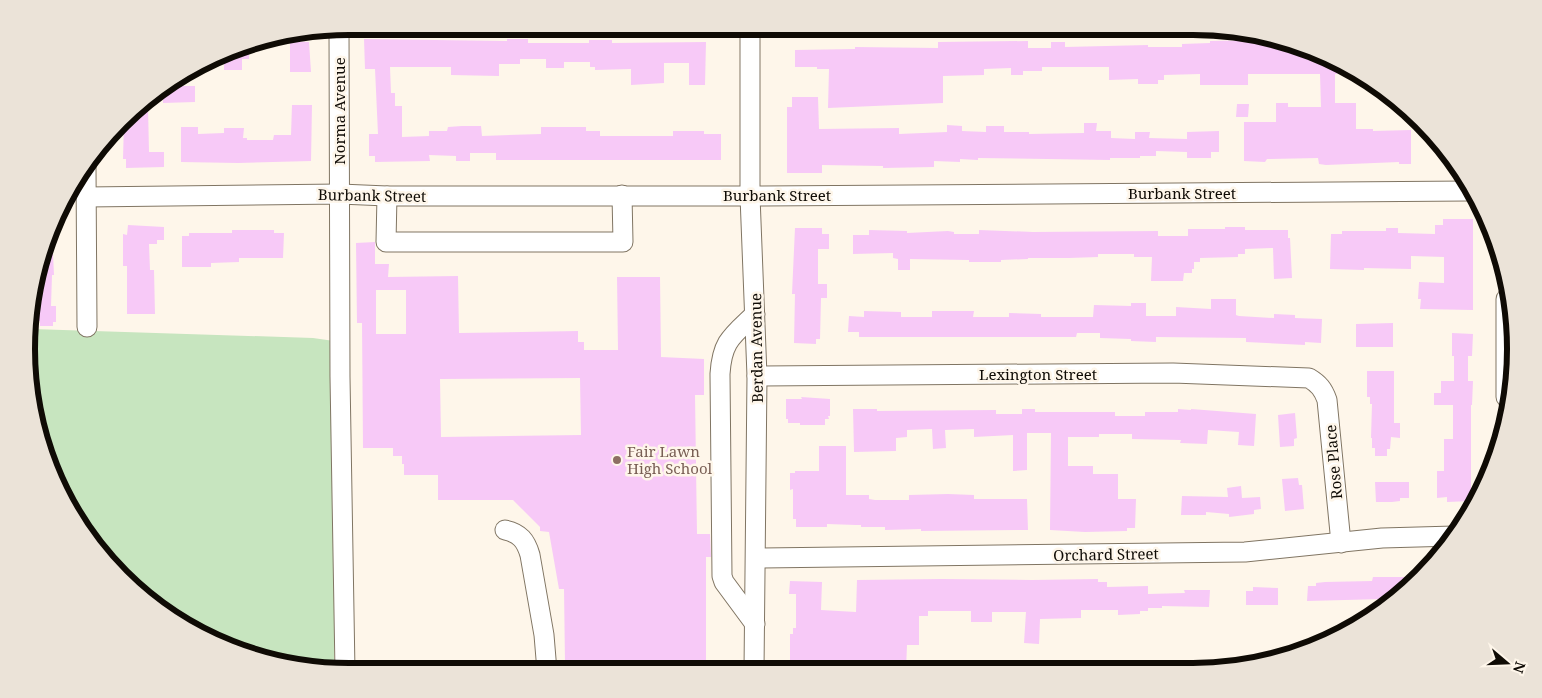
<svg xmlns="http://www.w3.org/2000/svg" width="1542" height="698" font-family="'Noto Serif',serif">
<rect width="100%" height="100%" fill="#fef6ea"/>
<!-- green -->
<polygon fill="#c7e5bf" points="32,329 313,338 334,341 334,669 226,647 136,591 69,510 32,412"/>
<!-- building -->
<g fill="#f7c9f7" fill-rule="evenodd">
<polygon points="364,39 507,41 507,39 528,39 528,43 589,43 589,40 612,40 612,43 706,42 705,85 689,85 689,63 664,63 664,83 631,85 631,69 595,70 595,67 590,67 590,62 564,62 564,68 546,68 546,59 520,59 520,64 499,64 499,76 451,75 451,67 390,67 391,93 395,93 395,106 402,106 402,137 429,136 429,131 447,131 448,127 462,126 481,126 482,136 541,134 541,127 586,127 586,131 600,131 600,136 673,136 673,131 704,131 704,134 721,134 721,160 496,160 496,153 470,153 470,161 456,161 456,156 429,155 430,161 375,162 375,156 369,156 369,134 378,134 375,69 365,69"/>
<polygon points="1264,40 1316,51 1337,65 1337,74 1335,74 1335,103 1356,103 1356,129 1373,129 1373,131 1411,130 1411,164 1399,164 1399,162 1326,165 1319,164 1318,158 1267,159 1265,162 1244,161 1244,122 1276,122 1276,103 1288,103 1288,107 1321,107 1320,74 1248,74 1248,85 1200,85 1200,74 1164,75 1164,80 1158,80 1158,84 1138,84 1138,79 1109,80 1109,67 1042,67 1042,71 1023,71 1023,75 1011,75 1011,68 984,69 984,75 943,76 943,103 828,108 829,69 817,69 817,67 795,67 795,50 855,49 855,47 938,48 938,42 1028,41 1028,48 1051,48 1051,42 1065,42 1065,47 1148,45 1148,47 1182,47 1182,44 1210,43 1210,41"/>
<polygon points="290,41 309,42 311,72 290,72"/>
<polygon points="242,45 242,47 249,47 249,59 242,59 242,70 224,70 224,58 219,58"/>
<polygon points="171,86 195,86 195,102 163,103 163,91"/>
<polygon points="792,97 818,97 819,129 899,128 899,134 947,132 947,125 962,126 962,131 986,132 986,126 1004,126 1004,132 1029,132 1029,134 1084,133 1084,123 1097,123 1096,131 1111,131 1111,138 1135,139 1135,132 1150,132 1149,138 1187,139 1187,132 1219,131 1219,152 1211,152 1211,158 1187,158 1187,152 1156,151 1156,156 1140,156 1140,158 1110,158 1110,160 978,158 978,160 960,159 960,162 934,161 934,167 883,168 883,166 822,165 822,173 787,173 787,107 792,107"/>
<polygon points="1237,104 1249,104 1248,117 1236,117"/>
<polygon points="292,105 312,105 311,161 238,163 181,162 181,127 198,127 198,134 224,133 224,128 244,128 243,138 247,138 247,140 273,140 274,135 291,135"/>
<polygon points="136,107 148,107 149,152 164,152 164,167 126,168 126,159 123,159 124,122"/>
<polygon points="1443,219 1473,219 1473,310 1420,309 1421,299 1418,299 1419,282 1444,283 1444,257 1411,256 1411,269 1364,268 1364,270 1330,269 1331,234 1342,234 1342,231 1386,231 1386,228 1398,228 1398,233 1435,234 1435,225 1443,225"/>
<polygon points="128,225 164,227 164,240 157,240 157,244 149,244 150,270 154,270 155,314 127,314 127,266 123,266 123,234 127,235"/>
<polygon points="1225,227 1245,227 1245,230 1288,230 1288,238 1290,238 1292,278 1274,279 1273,248 1245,249 1245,254 1238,254 1238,257 1200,258 1200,262 1194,262 1194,269 1192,269 1192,273 1184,273 1183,281 1151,281 1152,257 1134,257 1134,254 1098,254 1098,257 1069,258 1028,258 1028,259 1001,260 1001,262 969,262 969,260 910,259 910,270 898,270 898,259 893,258 893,253 853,254 853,235 869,235 869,230 907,231 907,233 948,231 954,232 954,234 979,234 979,230 1033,232 1158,231 1158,236 1188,236 1188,229 1225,229"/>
<polygon points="795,228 822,228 822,234 829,234 829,249 818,249 818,284 827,284 827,298 821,298 820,339 816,339 816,344 794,343 795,294 792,294"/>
<polygon points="232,230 274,230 274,233 284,233 283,258 239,258 239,262 211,263 211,267 182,267 182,236 189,236 189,233 232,233"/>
<polygon points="52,233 54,275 52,275 51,306 56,306 56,322 53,322 53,326 40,326 40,321 32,321 32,286"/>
<path d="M375,242V264H389L388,277L458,276L459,333L578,331V342H584V350H618L617,277H660L661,357L704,359V395H695L697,534H710L711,557H706V671H571V663H565L564,589H559L549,532L540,531V527L513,500H438V475H404V464H402V456H393V448H363L362,323H357L356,243ZM376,290H406V334H376ZM580,378L581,435L441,437L440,379Z"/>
<polygon points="1211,299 1236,299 1236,315 1239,316 1274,318 1274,314 1295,315 1295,318 1322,319 1321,343 1305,342 1305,345 1246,342 1246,338 1156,337 1156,342 1131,341 1131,339 1100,338 1100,333 1077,333 1076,337 859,337 859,332 848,332 849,316 864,317 864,311 901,312 901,317 932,317 932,311 974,311 973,317 1009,317 1009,313 1041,314 1041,317 1093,317 1094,305 1131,306 1131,303 1146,303 1146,316 1176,316 1176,307 1211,309"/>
<polygon points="1393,323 1393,347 1356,347 1356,324"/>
<polygon points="1452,333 1473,334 1472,356 1468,356 1468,381 1473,381 1472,405 1471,405 1471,501 1447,502 1447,497 1437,498 1437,471 1444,471 1444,439 1453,439 1453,405 1434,405 1434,393 1441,393 1441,381 1454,381 1454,356 1452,356"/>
<polygon points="1367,371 1394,371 1394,423 1400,423 1400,438 1391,437 1390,449 1387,449 1387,456 1375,456 1375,448 1372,448 1372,438 1371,438 1372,404 1370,404 1370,397 1367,397"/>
<polygon points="801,397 830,399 830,416 828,416 829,419 825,419 825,425 800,425 800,423 788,423 788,419 786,419 786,399 802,399"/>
<polygon points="853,409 877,409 877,411 996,410 996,414 1022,414 1022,409 1035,409 1035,412 1115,412 1115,416 1145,416 1145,412 1178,412 1178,409 1191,410 1191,409 1256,414 1254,446 1238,445 1239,432 1208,430 1207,444 1180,443 1181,440 1132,439 1132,434 1099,434 1099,437 1068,437 1068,466 1093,466 1093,474 1118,474 1118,499 1136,499 1135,528 1127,528 1127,531 1085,532 1050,530 1051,433 1027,433 1027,470 1013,471 1013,435 974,437 974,429 945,430 946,448 933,449 932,429 907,430 907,437 896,438 896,451 854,452"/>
<polygon points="1295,413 1297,438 1294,439 1294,446 1280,447 1278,415"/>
<polygon points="819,446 846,446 846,495 869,495 869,499 875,500 909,500 909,495 948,494 974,495 974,499 1027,499 1028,530 921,531 921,529 885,530 885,527 861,527 861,525 856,525 827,524 827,527 796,527 796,519 793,519 793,489 790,490 790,473 795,473 795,471 819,471"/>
<polygon points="1298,478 1299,485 1302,485 1304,509 1285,511 1282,479"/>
<polygon points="1375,482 1409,482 1409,498 1400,498 1400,501 1392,502 1376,502"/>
<polygon points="1241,486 1242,498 1260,497 1261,509 1254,510 1254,514 1229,517 1229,514 1206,512 1206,515 1181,515 1182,496 1228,497 1227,488"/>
<polygon points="1373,577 1418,577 1390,605 1383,609 1383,599 1307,601 1308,586 1316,586 1316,583 1325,582 1372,581"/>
<polygon points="942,579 1032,580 1098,579 1098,582 1107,582 1107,587 1148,586 1148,594 1185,593 1184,590 1210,590 1209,607 1162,606 1162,608 1148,608 1148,611 1140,611 1140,614 1118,615 1118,610 1081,610 1081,618 1040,619 1039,644 1024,643 1026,612 992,612 992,622 971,622 971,611 928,611 928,616 919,616 919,645 907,645 906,670 860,670 860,662 823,662 823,670 790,670 790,634 793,634 793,628 796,628 796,594 789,594 790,581 822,582 821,610 856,612 857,580"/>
<polygon points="1253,587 1278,588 1278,605 1246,605 1246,591 1253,591"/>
</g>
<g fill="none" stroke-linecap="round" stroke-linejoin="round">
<!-- minor casing -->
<g stroke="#807563" stroke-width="21">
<g id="minor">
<polyline points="750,26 750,196 757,376 754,670"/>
<polyline points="339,28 340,377 345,671"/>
<polyline points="86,167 87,327"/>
<polyline points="387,196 386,242 623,242 622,195"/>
<polyline points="86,197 340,194 387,196 750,196 1468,191"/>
<polyline points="1506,299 1506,397"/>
<path d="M757,376L1173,373L1309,378C1319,384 1323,389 1327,400L1341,543"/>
<path d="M505,530C520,533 526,541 530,555L544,635L547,671"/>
<polyline points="756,558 1245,552 1382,538 1454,536"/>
<path d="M755,624L724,582L722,576L720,374C722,341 732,336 755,314"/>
</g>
</g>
<!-- minor -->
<use href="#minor" stroke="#fff" stroke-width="19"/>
</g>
<!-- markers -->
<circle fill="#8d6e63" stroke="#fef6ea" stroke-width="2" cx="617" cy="460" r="5"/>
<g text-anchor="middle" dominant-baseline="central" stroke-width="5" stroke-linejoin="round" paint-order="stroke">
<!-- street labels -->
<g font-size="15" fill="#0f0b05" stroke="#fef6ea">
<text transform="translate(339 111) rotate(-90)">Norma Avenue</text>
<text x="1182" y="193">Burbank Street</text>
<text transform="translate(372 195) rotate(1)">Burbank Street</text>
<text x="777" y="195">Burbank Street</text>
<text transform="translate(756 348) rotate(-91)">Berdan Avenue</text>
<text x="1038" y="374">Lexington Street</text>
<text transform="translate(1333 462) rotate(-95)">Rose Place</text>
<text transform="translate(1106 554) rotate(-1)">Orchard Street</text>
</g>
<!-- education labels -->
<g font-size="15" fill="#785e54" stroke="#fef6ea" text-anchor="start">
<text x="627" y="451">Fair Lawn<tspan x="627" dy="17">High School</tspan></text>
</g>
</g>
<!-- crop -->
<path d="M0 0H1542V698H0ZM349 35H1193A314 314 0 0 1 1507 349V349A314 314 0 0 1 1193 663H349A314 314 0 0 1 35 349V349A314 314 0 0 1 349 35Z" fill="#ebe3d8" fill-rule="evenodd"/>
<path fill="none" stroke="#0f0b05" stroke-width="6" d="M349 35H1193A314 314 0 0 1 1507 349V349A314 314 0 0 1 1193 663H349A314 314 0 0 1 35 349V349A314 314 0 0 1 349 35Z"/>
<!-- north arrow -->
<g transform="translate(1507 663) rotate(109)" stroke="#fef6ea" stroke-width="4" paint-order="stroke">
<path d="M0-4L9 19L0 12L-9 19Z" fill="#0f0b05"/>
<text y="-8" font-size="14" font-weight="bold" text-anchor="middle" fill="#0f0b05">N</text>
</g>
</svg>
